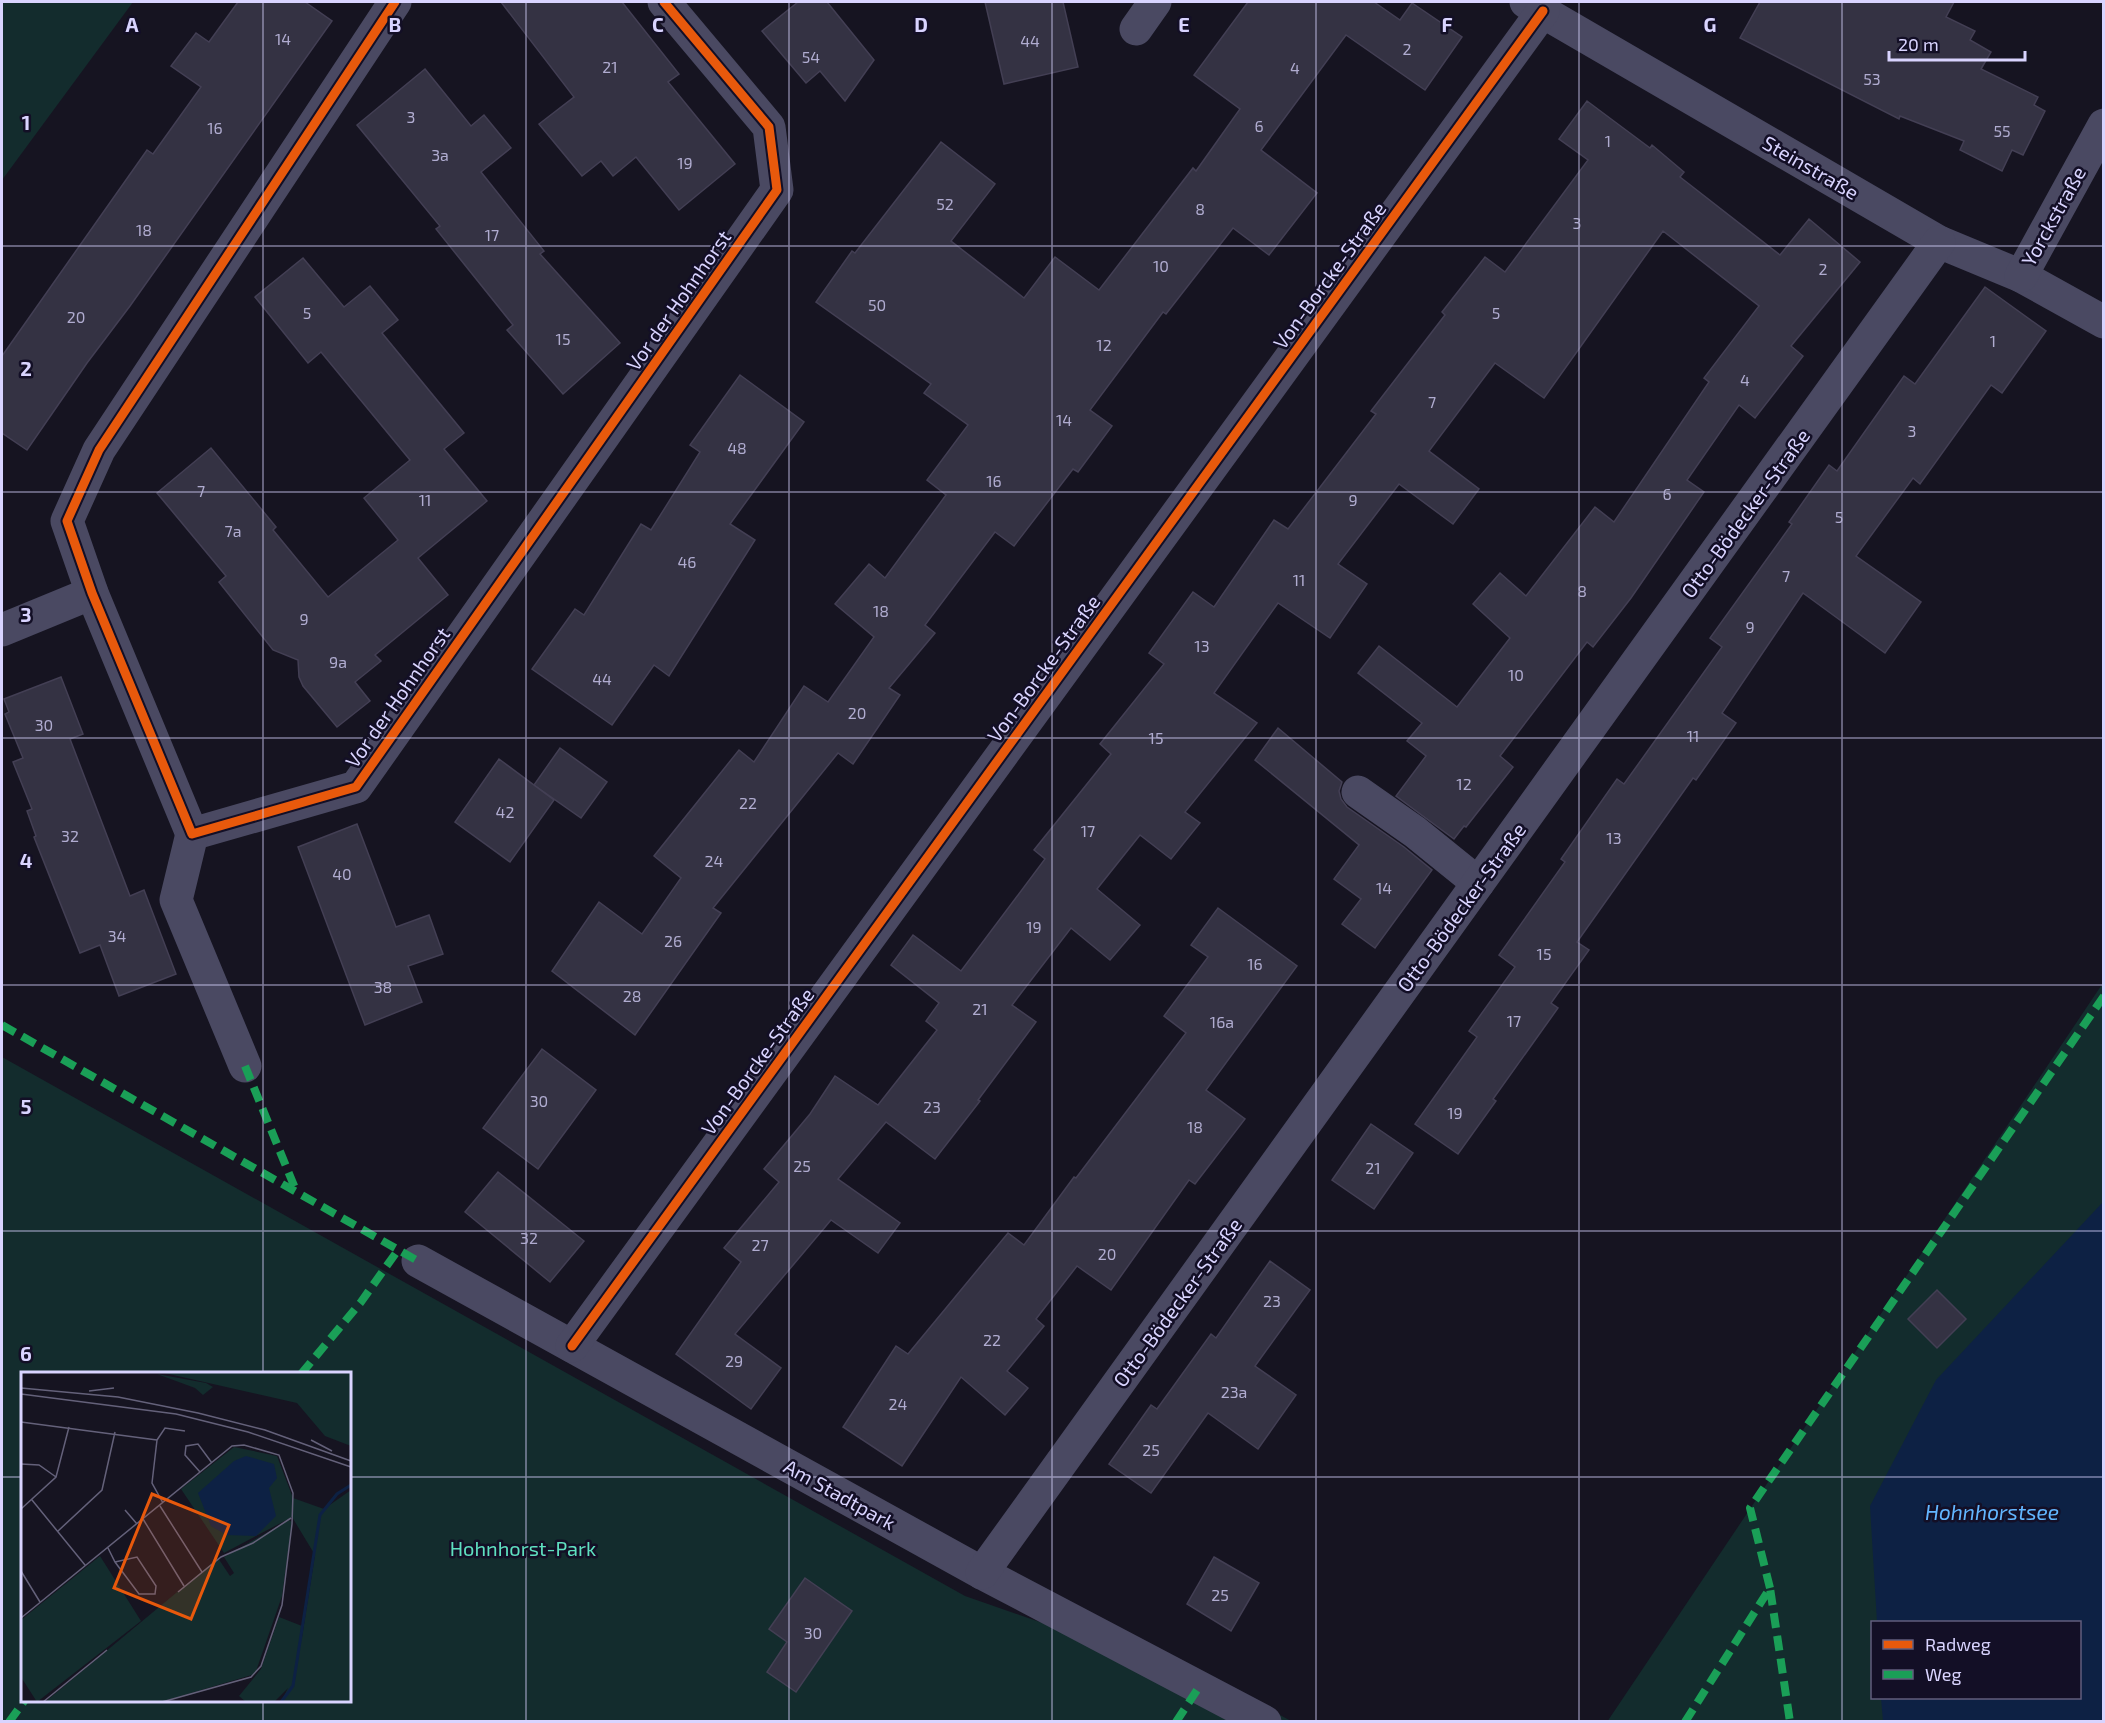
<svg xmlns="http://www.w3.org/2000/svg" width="2105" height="1723" font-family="'Exo 2',sans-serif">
<rect width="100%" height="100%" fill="#161421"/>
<!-- green -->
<g fill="#132c2d" fill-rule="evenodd">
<polygon points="2,2 133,2 2,180"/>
<path d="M2103,983V1721L1607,1722ZM1872,1622H2080V1698H1872Z"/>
<path d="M2,1057L965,1596L1233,1689L1291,1721H2ZM22,1374H350V1700H22Z"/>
</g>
<!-- water -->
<polygon fill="#0d2144" points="2103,1202 2103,1721 1883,1721 1881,1698 2080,1698 2080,1622 1877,1622 1870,1506 1936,1380"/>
<!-- building -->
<g fill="#343243" stroke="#433f54" stroke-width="1.5">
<polygon points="238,2 305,2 332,21 130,306 87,363 27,450 2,433 2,356 147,150 153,154 201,87 171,66 196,33 209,42"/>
<polygon points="501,2 622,2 679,74 668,82 735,164 679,210 636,157 613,176 601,161 582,176 539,124 574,97"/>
<polygon points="798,2 827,2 874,60 845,101 820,71 806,83 762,31"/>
<polygon points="985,2 1063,2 1078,67 1004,84"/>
<polygon points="1248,2 1374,2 1400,20 1412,3 1462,37 1425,90 1346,35 1261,150 1317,193 1269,255 1233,228 1166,314 1163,312 1090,410 1112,426 1078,472 1073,469 1014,546 995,532 925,625 935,633 889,688 900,695 853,764 838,753 713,908 721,913 635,1035 552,971 599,902 642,934 681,878 654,856 739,750 754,762 804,686 828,702 874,637 835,604 869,564 885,578 946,495 927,480 968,425 924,393 931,384 816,302 852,251 855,253 941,142 995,184 951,241 1024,298 1055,257 1099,290 1193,168 1196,171 1240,109 1194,75"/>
<polygon points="1760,2 1954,2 1946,17 1975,31 1970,40 1991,52 1981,69 2038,97 2034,105 2045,111 2023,155 2012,150 2002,171 1960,150 1964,141 1900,116 1899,119 1740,38"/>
<polygon points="425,69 471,126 484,115 511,148 481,172 544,251 540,254 620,343 563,394 507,330 513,325 436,229 440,226 357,125"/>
<polygon points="1587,101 1650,148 1652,145 1684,172 1680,177 1780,255 1809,219 1860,262 1791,346 1803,356 1755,418 1739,405 1687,480 1704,492 1631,598 1593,647 1587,642 1500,756 1513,767 1466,827 1464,826 1454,839 1396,796 1426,756 1407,741 1422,723 1358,673 1379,646 1457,707 1510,638 1473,604 1500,573 1526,596 1595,507 1614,522 1709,382 1704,378 1759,306 1663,231 1544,398 1495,363 1429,451 1479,489 1453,524 1399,484 1338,564 1367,584 1330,638 1278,603 1214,693 1257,723 1185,812 1200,823 1171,859 1140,835 1097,889 1140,925 1110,960 1071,928 1012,1005 1036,1022 978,1100 980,1101 935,1159 886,1122 838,1179 900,1223 878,1253 831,1220 735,1334 781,1368 751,1409 676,1354 741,1262 724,1248 779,1182 764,1169 810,1114 835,1076 878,1105 937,1030 926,1021 939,1003 891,965 913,935 961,971 1045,859 1034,850 1111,754 1100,744 1164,664 1149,653 1193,592 1214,607 1274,520 1288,529 1376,414 1371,411 1445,315 1442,312 1485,257 1505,272 1588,160 1559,139"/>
<polygon points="303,258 344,307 370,286 398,320 382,333 464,433 444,449 487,501 418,558 448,595 375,655 381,661 355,682 370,701 337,727 303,686 299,677 298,660 273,650 219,582 226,576 157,493 211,448 276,527 273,530 328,597 398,540 364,498 410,460 321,352 308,363 255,297"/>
<polygon points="1985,287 2046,331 2002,393 1991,385 1920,484 1913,478 1856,556 1921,602 1885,653 1803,593 1722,713 1736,723 1696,780 1693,778 1577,942 1589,950 1551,1003 1558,1008 1493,1099 1496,1101 1458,1154 1415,1124 1477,1037 1469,1031 1515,967 1499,955 1565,862 1561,859 1617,779 1624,784 1722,647 1710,638 1792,524 1789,522 1829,465 1837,471 1904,376 1915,384"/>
<polygon points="740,375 804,422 730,524 755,540 669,676 654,665 612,725 532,669 575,609 584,615 641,524 651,530 700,452 690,445"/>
<polygon points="61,677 83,734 70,739 130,896 144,890 176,974 119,996 100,945 80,953 34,837 36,836 27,811 32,809 13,762 23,758 5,714 9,712 4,699"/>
<polygon points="1278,728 1342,782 1339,791 1341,799 1347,807 1404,847 1432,870 1375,948 1342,924 1361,899 1334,879 1359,845 1255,760"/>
<polygon points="560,748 607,782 581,818 534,785"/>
<polygon points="499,759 554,800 510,862 455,822"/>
<polygon points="357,824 396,927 429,915 443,954 408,966 422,1002 365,1025 298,847"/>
<polygon points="1218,908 1297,966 1206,1090 1245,1119 1195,1184 1189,1180 1111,1290 1077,1266 1036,1319 1044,1326 1007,1371 1028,1388 1005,1415 961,1377 902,1466 843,1427 896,1346 908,1354 1008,1233 1024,1245 1074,1177 1076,1178 1186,1033 1164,1016 1208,957 1191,945"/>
<polygon points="542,1049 596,1090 538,1169 483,1128"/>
<polygon points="1371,1124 1413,1153 1374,1209 1332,1180"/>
<polygon points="498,1172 584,1241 550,1282 465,1212"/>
<polygon points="1270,1261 1310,1290 1255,1366 1296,1395 1258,1449 1208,1413 1151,1493 1109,1464 1151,1405 1157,1409 1211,1334 1216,1338"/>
<polygon points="1937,1290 1966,1319 1937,1348 1908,1319"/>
<polygon points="1214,1557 1259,1583 1231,1631 1187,1604"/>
<polygon points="805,1578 852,1611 796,1692 767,1672 787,1642 769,1629"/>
</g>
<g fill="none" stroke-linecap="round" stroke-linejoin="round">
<!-- minor -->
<g stroke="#4a4962" stroke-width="33">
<polyline points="395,2 99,450 67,521 92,593 192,834 356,787 777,190 769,127 664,2"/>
<polyline points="1526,2 1939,242 2021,276 2104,322"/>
<polyline points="1136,29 1155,2"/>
<polyline points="2021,276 2104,125"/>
<polyline points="2,630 92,593"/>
<polyline points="1358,792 1415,832 1478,883"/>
<polyline points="192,834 176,900 245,1066"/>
<polyline points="418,1261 982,1573 1265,1722"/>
<polyline points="572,1346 1543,11"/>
<polyline points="982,1573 1939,242"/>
</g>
<!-- quiet -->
<g stroke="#1a9f57" stroke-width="8" stroke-dasharray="15 8" stroke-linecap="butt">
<polyline points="2,1025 418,1261"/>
<polyline points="245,1066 297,1193"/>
<polyline points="301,1374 361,1302 398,1250"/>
<polyline points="1770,1588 1750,1508 2104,996"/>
<polyline points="9,1722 25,1700"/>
<polyline points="1176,1722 1199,1687"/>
<polyline points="1685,1722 1770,1588 1790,1722"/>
</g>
<!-- cycleway casing -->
<g stroke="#130f26" stroke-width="13">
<g id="cycleway">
<polyline points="395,2 99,450 67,521 92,593 192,834 356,787 777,190 769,127 664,2"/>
<polyline points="572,1346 1543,11"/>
</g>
</g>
<!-- cycleway -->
<use href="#cycleway" stroke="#e8590c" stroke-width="9"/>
</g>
<!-- grid -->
<path fill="none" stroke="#d9d4ff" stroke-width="1.5" stroke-opacity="0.55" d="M263,2V1374M526,2V1722M789,2V1722M1052,2V1722M1316,2V1722M1579,2V1722M1842,2V1722M2,246H2104M2,492H2104M2,738H2104M2,985H2104M2,1231H2104M2,1477H22M350,1477H2104M263,1700V1722"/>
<g text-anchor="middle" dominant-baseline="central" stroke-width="5" stroke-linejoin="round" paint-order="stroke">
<!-- number labels -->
<g font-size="16" fill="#b0acd0">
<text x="283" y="38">14</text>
<text x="1030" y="40">44</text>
<text x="1407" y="48">2</text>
<text x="811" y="56">54</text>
<text x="610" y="66">21</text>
<text x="1295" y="67">4</text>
<text x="1872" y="78">53</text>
<text x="411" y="116">3</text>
<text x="1259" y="125">6</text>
<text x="215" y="127">16</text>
<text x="2002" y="130">55</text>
<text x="1608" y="140">1</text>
<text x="440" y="154">3a</text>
<text x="685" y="162">19</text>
<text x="945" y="203">52</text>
<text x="1200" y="208">8</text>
<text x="1577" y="222">3</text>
<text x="144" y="229">18</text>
<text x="492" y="234">17</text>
<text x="1161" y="265">10</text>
<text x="1823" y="268">2</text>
<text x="877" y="304">50</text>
<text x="307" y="312">5</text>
<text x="1496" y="312">5</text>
<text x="76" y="316">20</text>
<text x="563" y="338">15</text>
<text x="1993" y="340">1</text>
<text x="1104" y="344">12</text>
<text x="1745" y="379">4</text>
<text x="1432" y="401">7</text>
<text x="1064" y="419">14</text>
<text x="1912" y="430">3</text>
<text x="737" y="447">48</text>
<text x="994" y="480">16</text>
<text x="201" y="490">7</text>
<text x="1667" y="493">6</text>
<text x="425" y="499">11</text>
<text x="1353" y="499">9</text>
<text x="1839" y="516">5</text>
<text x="233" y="530">7a</text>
<text x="687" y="561">46</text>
<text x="1786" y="575">7</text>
<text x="1299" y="579">11</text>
<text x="1582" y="590">8</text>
<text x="881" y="610">18</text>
<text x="304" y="618">9</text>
<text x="1750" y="626">9</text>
<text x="1202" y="645">13</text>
<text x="338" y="661">9a</text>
<text x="1516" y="674">10</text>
<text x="602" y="678">44</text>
<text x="857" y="712">20</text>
<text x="44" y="724">30</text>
<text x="1693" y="735">11</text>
<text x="1156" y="737">15</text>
<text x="1464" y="783">12</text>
<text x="748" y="802">22</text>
<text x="505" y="811">42</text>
<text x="1088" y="830">17</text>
<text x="70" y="835">32</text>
<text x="1614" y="837">13</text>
<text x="714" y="860">24</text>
<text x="342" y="873">40</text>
<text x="1384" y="887">14</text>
<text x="1034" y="926">19</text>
<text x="117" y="935">34</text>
<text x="673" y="940">26</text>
<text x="1544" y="953">15</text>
<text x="1255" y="963">16</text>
<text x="383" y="986">38</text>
<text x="632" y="995">28</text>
<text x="980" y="1008">21</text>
<text x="1514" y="1020">17</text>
<text x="1222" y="1021">16a</text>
<text x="539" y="1100">30</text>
<text x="932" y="1106">23</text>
<text x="1455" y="1112">19</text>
<text x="1195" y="1126">18</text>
<text x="802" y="1165">25</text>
<text x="1373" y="1167">21</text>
<text x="529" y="1237">32</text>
<text x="760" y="1244">27</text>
<text x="1107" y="1253">20</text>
<text x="1272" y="1300">23</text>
<text x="992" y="1339">22</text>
<text x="734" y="1360">29</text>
<text x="1234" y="1391">23a</text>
<text x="898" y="1403">24</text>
<text x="1151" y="1449">25</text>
<text x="1220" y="1594">25</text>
<text x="813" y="1632">30</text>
</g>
<!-- street labels -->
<g font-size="20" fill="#d9d4ff" stroke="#130f26">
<text transform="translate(1811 167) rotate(30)">Steinstraße</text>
<text transform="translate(2053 216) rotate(-61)">Yorckstraße</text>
<text transform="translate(1329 275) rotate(-54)">Von-Borcke-Straße</text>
<text transform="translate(678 300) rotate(-55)">Vor der Hohnhorst</text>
<text transform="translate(1745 513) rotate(-54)">Otto-Bödecker-Straße</text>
<text transform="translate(1043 668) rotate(-54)">Von-Borcke-Straße</text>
<text transform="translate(397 697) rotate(-55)">Vor der Hohnhorst</text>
<text transform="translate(1461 907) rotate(-54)">Otto-Bödecker-Straße</text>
<text transform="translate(757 1061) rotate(-54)">Von-Borcke-Straße</text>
<text transform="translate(1177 1302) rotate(-54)">Otto-Bödecker-Straße</text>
<text transform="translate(840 1494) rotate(29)">Am Stadtpark</text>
</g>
<!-- park labels -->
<g font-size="20" fill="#5fe0c0" stroke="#130f26">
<text x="523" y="1548">Hohnhorst-Park</text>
</g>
<!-- water labels -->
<g font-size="21" font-style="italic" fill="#62b6ff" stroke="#130f26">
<text x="1992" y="1511">Hohnhorstsee</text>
</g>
</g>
<!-- overview -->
<g transform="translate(21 1372)">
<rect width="330" height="330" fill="#161421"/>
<path d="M139,0H330V74L304,64L276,31ZM136,2L185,11L192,15L182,23L174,16ZM213,75L256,84L272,126L303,137L330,118V330H260L267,316L253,330H225L218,324L240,297L258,245L281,254V265L294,183L271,145L203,181L160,117ZM268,148L271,150L261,224L234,302L140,330H24L197,186L209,204L213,201L203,185ZM79,184L120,249L16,330L0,305V248Z" fill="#132c2d"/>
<path d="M225,84L253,92L256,106L248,116L255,144L235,164L206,163L190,154L177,121L213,89Z" fill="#0d2144"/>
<path fill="none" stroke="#0d2144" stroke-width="3" d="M260,330L272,314L299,143L316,122L330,113"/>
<path fill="none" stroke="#64617a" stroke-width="1.5" d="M0,16L97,25L177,41L244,58L330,89M68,19L93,16M0,22L155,42L227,60L330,95M0,50L136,68M136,68L131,111L142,131M136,68L144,56L164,59M290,68L311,79M0,92L18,93L35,105M179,100L164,83L165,74L177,72L191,91M11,128L64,193M139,134L181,200M0,137L35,105L48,55M104,138L116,152M122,147L163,214M37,159L81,118L94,60M87,176L94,190L118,222H134L135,214L116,185L94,190M0,199L19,230M157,220L200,185L232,171L270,146M0,246L211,74L223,73L258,83L272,121L271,152L261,233L240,294L230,305L141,330M22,330L86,278"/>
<path fill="#e8590c" fill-opacity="0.15" stroke="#e8590c" stroke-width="3" d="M131,122L208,153L170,247L93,216Z"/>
<rect width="330" height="330" fill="none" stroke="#d9d4ff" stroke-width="3"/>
</g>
<g font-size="20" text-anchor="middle" font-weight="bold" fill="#d9d4ff" stroke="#130f26" stroke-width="5" stroke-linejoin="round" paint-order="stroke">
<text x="132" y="32">A</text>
<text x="395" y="32">B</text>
<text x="658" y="32">C</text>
<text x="921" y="32">D</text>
<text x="1184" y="32">E</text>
<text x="1447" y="32">F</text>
<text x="1710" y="32">G</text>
<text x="26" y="130">1</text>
<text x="26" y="376">2</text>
<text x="26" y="622">3</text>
<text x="26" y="868">4</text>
<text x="26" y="1114">5</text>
<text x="26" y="1361">6</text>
</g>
<!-- border -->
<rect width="2105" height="1723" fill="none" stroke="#d9d4ff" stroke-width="6"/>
<!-- legend -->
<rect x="1871" y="1621" width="210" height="78" fill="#130f26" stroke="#625e7d" stroke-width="1.5"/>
<rect x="1883" y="1640" width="30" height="9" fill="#e8590c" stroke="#625e7d" stroke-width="1.5"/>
<text x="1925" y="1651" font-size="18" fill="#d9d4ff">Radweg</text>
<rect x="1883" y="1670" width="30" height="9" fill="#1a9f57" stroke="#625e7d" stroke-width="1.5"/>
<text x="1925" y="1681" font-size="18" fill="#d9d4ff">Weg</text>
<!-- scale -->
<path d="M1889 51v9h136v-9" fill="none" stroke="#d9d4ff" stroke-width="3"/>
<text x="1898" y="51" font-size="18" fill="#d9d4ff" stroke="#130f26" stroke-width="4.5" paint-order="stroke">20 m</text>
</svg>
